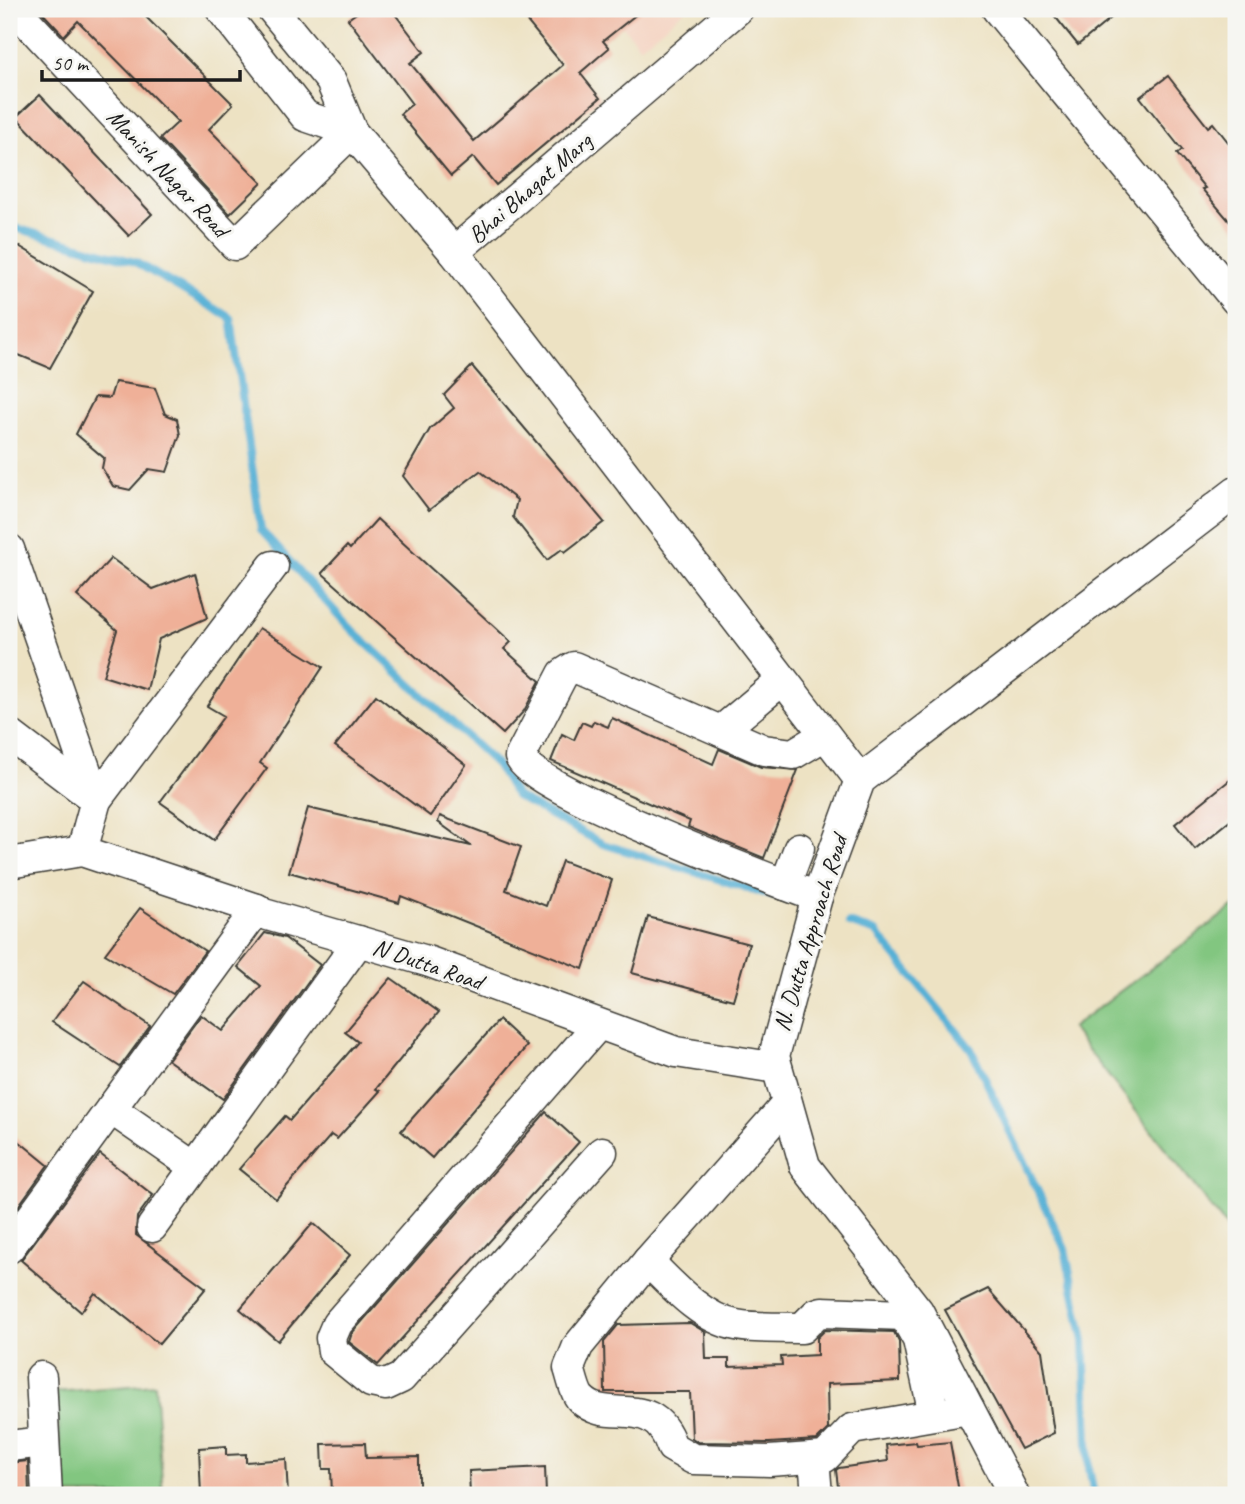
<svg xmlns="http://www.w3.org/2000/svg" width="1245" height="1504" font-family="Caveat,sans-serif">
<rect width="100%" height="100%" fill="#f6f6f2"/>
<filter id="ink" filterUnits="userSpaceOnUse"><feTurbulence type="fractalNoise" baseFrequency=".0143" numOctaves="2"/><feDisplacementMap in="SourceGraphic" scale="14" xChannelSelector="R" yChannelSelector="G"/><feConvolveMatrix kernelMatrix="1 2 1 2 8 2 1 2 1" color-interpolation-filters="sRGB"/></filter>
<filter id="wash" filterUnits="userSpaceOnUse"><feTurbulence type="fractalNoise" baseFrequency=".00686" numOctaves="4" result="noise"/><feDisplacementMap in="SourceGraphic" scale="28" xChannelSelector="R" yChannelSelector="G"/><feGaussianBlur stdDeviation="1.57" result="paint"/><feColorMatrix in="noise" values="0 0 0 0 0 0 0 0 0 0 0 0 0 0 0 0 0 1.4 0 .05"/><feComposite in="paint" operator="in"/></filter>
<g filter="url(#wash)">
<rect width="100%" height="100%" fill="#ede2c3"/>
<!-- built -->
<polygon fill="#f5d3c1" points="609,9 686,9 640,47"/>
<!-- green -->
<g fill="#82c680" stroke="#4f714e" stroke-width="2">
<polygon points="1236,905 1236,1239 1071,1028"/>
<polygon points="155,1384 163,1495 64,1495 56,1392"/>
</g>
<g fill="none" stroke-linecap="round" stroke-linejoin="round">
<!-- stream -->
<g stroke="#57b0d5" stroke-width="8">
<polyline points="9,226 135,262 231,318 261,530 351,629 496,764 516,796 603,844 773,896"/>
<polyline points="849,923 876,932 971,1049 1065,1249 1084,1341 1089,1468 1094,1495"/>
</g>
</g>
<g id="blocks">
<!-- building -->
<g fill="#efb098">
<polygon points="39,9 138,9 233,104 209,129 262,183 230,214 160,139 178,122 78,21 64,36"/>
<polygon points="362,9 391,9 424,52 410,63 474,141 563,65 525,19 537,9 643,9 603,41 609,48 580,73 600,98 496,185 473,157 451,176 400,114 412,104 348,19"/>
<polygon points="1049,9 1122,9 1078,45"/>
<polygon points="1168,76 1208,127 1213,123 1236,152 1236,229 1202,189 1205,188 1177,154 1182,150 1140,97"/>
<polygon points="40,95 152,214 129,236 16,117"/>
<polygon points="9,240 93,291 50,368 9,351"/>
<polygon points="472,366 604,522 565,552 562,549 547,560 513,517 517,500 480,471 429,510 403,476 430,429 454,408 444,395"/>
<polygon points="115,382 155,388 165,414 177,419 180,435 167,472 149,469 130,490 113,486 102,468 104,458 76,434 95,397 110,398"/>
<polygon points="377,519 511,642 504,649 540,681 524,711 503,734 322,573 347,546 350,549"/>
<polygon points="111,558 153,589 195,573 207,618 159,639 147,690 103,676 117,630 77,596"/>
<polygon points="259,628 323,667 260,763 267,768 214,840 160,802 224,716 207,706"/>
<polygon points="376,695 466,765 430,816 335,746"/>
<polygon points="612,718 713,764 719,749 761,767 798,770 764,858 688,827 690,821 551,761 562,734 574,740 582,722 591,726 594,721 608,727"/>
<polygon points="1236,775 1236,816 1195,849 1175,824"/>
<polygon points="308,808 471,846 438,822 440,816 521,847 506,890 546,906 562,861 612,880 583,969 401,896 399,903 289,872"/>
<polygon points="140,908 205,951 173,994 105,954"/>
<polygon points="648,917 749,944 733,1000 632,973"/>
<polygon points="265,933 285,938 320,965 223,1099 168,1060 201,1015 223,1031 261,986 238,967"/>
<polygon points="391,978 439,1012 376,1089 380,1091 337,1139 331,1135 276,1199 239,1169 285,1116 290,1120 358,1042 345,1032"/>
<polygon points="84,981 150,1026 120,1067 52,1022"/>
<polygon points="499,1020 527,1046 432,1158 401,1131"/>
<polygon points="546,1112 579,1142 378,1365 349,1342 352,1333"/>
<polygon points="9,1133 48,1165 14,1212 9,1207"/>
<polygon points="100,1154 153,1195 137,1217 136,1235 206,1288 159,1344 95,1293 81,1312 21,1260"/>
<polygon points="313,1223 350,1255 278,1341 240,1309"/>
<polygon points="988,1289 1042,1351 1054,1433 1021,1449 945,1310"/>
<polygon points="690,1323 705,1332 706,1359 729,1359 729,1367 782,1365 781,1357 817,1355 817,1338 825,1330 894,1332 899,1342 900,1381 827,1384 828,1429 817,1440 769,1443 698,1442 692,1438 690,1392 605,1392 604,1342 618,1325"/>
<polygon points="916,1442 917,1445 950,1442 959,1492 839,1495 836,1470 839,1468 888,1461 886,1445"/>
<polygon points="365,1443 366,1458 419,1457 419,1495 332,1495 331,1469 323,1469 322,1444"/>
<polygon points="226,1446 226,1455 246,1454 246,1462 286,1459 288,1495 201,1495 199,1448"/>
<polygon points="28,1461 29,1495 9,1495 9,1463"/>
<polygon points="545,1467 546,1495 470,1495 469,1471"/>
</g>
</g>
</g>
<g filter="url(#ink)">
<use href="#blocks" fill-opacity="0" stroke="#3b3a35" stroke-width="2"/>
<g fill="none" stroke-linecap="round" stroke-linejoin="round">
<!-- street casing -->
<g stroke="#3b3a35" stroke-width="33">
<g id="street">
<polyline points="15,9 235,245 352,132"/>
<polyline points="221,9 305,116 352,132 454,252 738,9"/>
<polyline points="272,9 331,81 352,132"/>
<polyline points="997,9 1236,300"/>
<polyline points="454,252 860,780"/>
<polyline points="9,549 96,800 82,851"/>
<polyline points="721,731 782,680"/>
<polyline points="9,734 96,800 273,566"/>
<polyline points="9,863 82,851 257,909 257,912 427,961 676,1052 777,1068"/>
<polyline points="785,885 799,848"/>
<path d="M817,897C775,881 528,788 520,757L563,674L574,667L764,750L793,754L825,735"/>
<polyline points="598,1025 337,1324 331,1338 333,1351 371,1382 386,1385 401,1378 602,1152"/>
<path d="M787,1104L648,1261L578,1346L569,1368C572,1377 575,1393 581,1399C608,1427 653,1390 672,1447L693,1459L769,1461L825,1457L852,1429L969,1409"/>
<polyline points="111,1109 195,1167"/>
<polyline points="152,1227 359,941"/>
<polyline points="9,1248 257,909"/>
<path d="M648,1261C671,1284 702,1319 736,1325C757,1329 781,1327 802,1328L816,1314L822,1312L904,1315L918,1340L934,1414"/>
<polyline points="41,1377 47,1495"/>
<polyline points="9,1446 44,1442"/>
<polyline points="814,1458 817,1495"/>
<polyline points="1014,1495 918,1311 805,1166 774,1056 817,897 860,780 1236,492"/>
</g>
</g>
<!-- street -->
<use href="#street" stroke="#fff" stroke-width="30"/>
</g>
</g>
<g text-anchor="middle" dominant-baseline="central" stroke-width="6" stroke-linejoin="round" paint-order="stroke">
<!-- street labels -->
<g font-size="24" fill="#1c1c1c" stroke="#f6f6f2">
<text transform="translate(168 173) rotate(47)">Manish Nagar Road</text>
<text transform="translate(530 188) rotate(-41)">Bhai Bhagat Marg</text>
<text transform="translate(810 933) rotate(-73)">N. Dutta Approach Road</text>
<text transform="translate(428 964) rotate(19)">N Dutta Road</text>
</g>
</g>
<!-- margin -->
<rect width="1245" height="1504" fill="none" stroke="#f6f6f2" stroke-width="35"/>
<!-- scale -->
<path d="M42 70v10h198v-10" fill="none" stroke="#1c1c1c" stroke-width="3.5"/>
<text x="52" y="70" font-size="21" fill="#1c1c1c" stroke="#f6f6f2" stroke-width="5" paint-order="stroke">50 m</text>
</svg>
